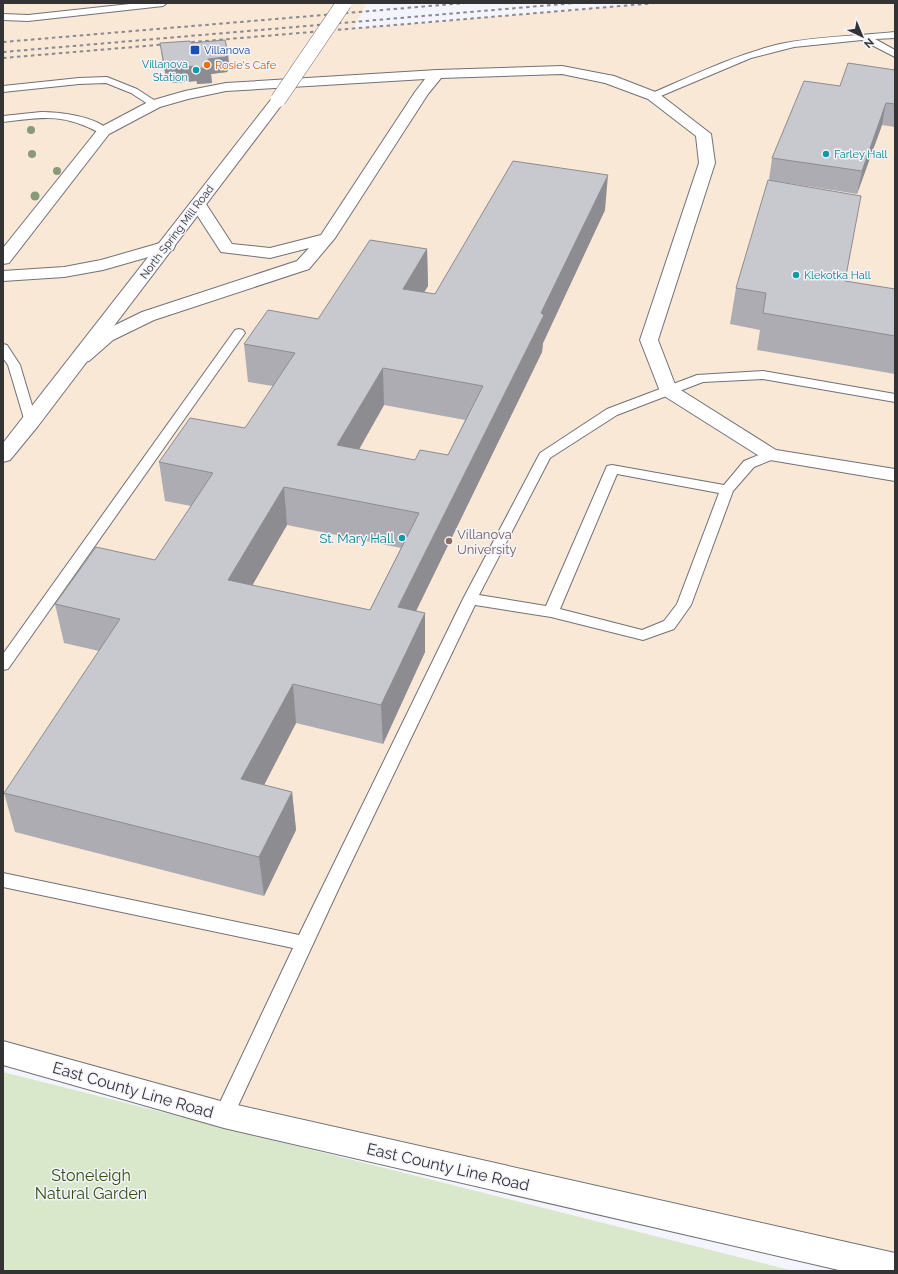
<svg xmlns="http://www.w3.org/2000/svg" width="898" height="1274" font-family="Raleway,sans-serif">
<rect width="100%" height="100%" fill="#f4f4fc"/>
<!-- education -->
<polygon fill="#fae8d7" points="3,3 367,3 353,29 656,3 895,3 895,1268 3,1053"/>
<!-- green -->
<polygon fill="#d9e8cb" points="3,1072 794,1271 3,1271"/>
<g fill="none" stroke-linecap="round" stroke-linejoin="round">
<!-- lane casing -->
<g stroke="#717177" stroke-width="2">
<g id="lane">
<polygon points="139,3 167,3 163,6 28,21 3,20 3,14 28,15"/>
<path d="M895,32V38L875,39L895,50V57L862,40L794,47L751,58L656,98L653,99L648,96L650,94C692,76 734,55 780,44C818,36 857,36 895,32Z"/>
<polygon points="107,77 137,89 160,104 159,106 151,106 131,93 106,83 79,84 3,92 3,86 79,78"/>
<path d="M41,112C59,112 97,116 109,131L104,134L100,133C62,113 44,117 3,122V116Z"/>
<polygon points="239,329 243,330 245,333 8,669 3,670 3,654 235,330"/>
<polygon points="3,344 7,345 20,365 37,422 36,425 26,425 25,422 8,365 3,358"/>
<path d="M763,371L895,394V402L763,379L703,382L617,415L550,458L479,595L546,606L607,466L612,465L724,485L744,461L766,452H776L778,455L776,458L754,467L733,491L691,605L674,629L643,640L551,617L475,605L339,888L231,1121L224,1124L217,1121L214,1115L293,948L3,887V873L299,935L463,599L540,453L607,409L697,375ZM617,474L719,493L677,604L664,621L642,630L560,609Z"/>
</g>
</g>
<!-- street casing -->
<g stroke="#717177" stroke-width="2">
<g id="street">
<polygon points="562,66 614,76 658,93 711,134 715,163 658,340 676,387 776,450 895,469 895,481 764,459 661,394 640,340 699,163 696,136 648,99 605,83 562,74 441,78 428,94 335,238 309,269 154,320 113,340 89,361 83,362 77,361 74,357 101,332 142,312 297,261 309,248 270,258 221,252 190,204 192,201 198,199 204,201 232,244 270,248 321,235 415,92 425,79 226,91 188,99 160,107 109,134 9,263 3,264 3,248 99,128 150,101 185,91 226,83 437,70"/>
<polygon points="167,241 173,242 175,246 173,250 103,270 64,277 3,281 3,271 64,267 101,260"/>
</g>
</g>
<!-- secondary casing -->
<g stroke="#717177" stroke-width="2">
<g id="secondary">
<polygon points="278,96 283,97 285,100 283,103 38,426 10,460 3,462 3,443 273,97"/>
<polygon points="3,1041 224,1102 895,1253 895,1271 843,1271 224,1128 3,1065"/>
</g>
</g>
<!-- lane -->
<use href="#lane" fill="#fff" fill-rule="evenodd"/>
<!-- street -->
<use href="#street" fill="#fff" fill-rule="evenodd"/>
<!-- secondary -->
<use href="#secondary" fill="#fff" fill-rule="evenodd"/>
<!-- rail -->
<g stroke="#89898e" stroke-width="2" stroke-dasharray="3.5 3.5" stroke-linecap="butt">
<polyline points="3,42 465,3"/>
<polyline points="3,52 575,3"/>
<polyline points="3,58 656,3"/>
</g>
<!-- secondary-bridge casing -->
<g stroke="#717177" stroke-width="16" stroke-linecap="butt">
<polyline id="secondary-bridge" points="278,100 344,3"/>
</g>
<!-- secondary-bridge -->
<use href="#secondary-bridge" stroke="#fff" stroke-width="15"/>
</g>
<!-- trees -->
<g fill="#8a9979">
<circle cx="31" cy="130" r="4"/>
<circle cx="32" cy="154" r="4"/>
<circle cx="57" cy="171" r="4"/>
<circle cx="35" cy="196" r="4.5"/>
</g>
<!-- wall -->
<g fill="#acacb2" fill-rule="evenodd">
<polygon points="160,43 191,43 228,52 229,68 227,72 211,74 212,83 197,84 197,81 172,83 172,79 166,79 162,58"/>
<polygon points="895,70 895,127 882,125 857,194 769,180 772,158 840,86"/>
<path d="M605,210L543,343L542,352L416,611L425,613V652L383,744L296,723L264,785L292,792L296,830L264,896L15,832L4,793L99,651L64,643L55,604L155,560L191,506L165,501L159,462L245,428L273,386L248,382L244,344L318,319L427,249L428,286L424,292L435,294ZM384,405L465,420L448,455L415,460L359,450ZM287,525L401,548L370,610L252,585Z"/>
<polygon points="845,281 895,289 895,374 757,350 760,330 730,324 736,288"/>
</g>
<!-- shaded-wall -->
<g fill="#8c8c91">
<polygon points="228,52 229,68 227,72 211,74 212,83 197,84 195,69 208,59"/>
<polygon points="164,64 170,64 172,79 166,79"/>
<polygon points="195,66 197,81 172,83 171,68"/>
<polygon points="886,103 882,125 857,194 862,171"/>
<polygon points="608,175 605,210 543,343 542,352 399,646 398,607"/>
<polygon points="427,249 428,286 404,326 403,289"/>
<polygon points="383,368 384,405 339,484 337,445"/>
<polygon points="284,487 287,525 233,619 228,580"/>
<polygon points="425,613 425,652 383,744 381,705"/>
<polygon points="293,684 296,723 247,818 241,779"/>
<polygon points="292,792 296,830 264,896 259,857"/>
</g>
<!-- building -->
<g fill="#c8c8cf" stroke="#8c8c91" fill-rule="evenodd">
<polygon points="225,40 228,52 226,57 208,59 210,67 195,69 195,66 171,68 170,64 164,64 160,43 190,41 191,43"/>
<polygon points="848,63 895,70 895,104 886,103 862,171 772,158 804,81 840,86"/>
<path d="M513,161L608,175L541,313L544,315L398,607L425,613L381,705L293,684L241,779L292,792L259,857L4,793L120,619L55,604L96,547L155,560L213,473L159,462L190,418L245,428L295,353L244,344L268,310L318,319L370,240L427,249L403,289L435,294ZM383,368L483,386L448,455L420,450L415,460L337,445ZM284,487L419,513L370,610L228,580Z"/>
<polygon points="768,180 861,196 845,281 895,289 895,336 763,313 766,293 736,288"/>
</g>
<!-- markers -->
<rect fill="#1a4fb4" stroke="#f4f4fc" stroke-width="1.5" x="190" y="45" width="10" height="10" rx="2"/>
<circle fill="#e8710a" stroke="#f4f4fc" stroke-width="1.5" cx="207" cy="65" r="4"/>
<g fill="#0f9aa8" stroke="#f4f4fc" stroke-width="1.5">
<circle cx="196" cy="70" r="4"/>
<circle cx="826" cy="154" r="4"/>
<circle cx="796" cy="275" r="4"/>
<circle cx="402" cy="538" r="4"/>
</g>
<circle fill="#8d6e63" stroke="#f4f4fc" stroke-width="1.5" cx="449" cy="541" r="4"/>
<g text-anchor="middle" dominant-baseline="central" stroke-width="3" stroke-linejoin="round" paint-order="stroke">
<!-- far-transit labels -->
<g font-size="11" fill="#164399" stroke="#f4f4fc" text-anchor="start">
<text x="204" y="50">Villanova</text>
</g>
<!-- far-culture labels -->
<g font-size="11" fill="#0d838f" stroke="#f4f4fc" text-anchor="start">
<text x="188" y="64" text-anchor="end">Villanova<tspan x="188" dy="13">Station</tspan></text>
<text x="834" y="154">Farley Hall</text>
<text x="804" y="275">Klekotka Hall</text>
</g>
<!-- far-food labels -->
<g font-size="11" fill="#c56008" stroke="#f4f4fc" text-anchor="start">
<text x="215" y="65">Rosie's Cafe</text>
</g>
<!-- far-street labels -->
<g font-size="11" fill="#333336" stroke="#f4f4fc">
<text transform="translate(177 232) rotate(-53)">North Spring Mill Road</text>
</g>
<!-- education labels -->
<g font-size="13" fill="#785e54" stroke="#f4f4fc" text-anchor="start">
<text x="457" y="534">Villanova<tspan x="457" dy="15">University</tspan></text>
</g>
<!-- culture labels -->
<g font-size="13" fill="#0d838f" stroke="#f4f4fc" text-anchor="end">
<text x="394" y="538">St. Mary Hall</text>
</g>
<!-- near-street labels -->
<g font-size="16" fill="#333336" stroke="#f4f4fc">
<text transform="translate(133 1090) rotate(16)">East County Line Road</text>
<text transform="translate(448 1167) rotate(13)">East County Line Road</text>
</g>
<!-- near-park labels -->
<g font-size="16" fill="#344e0e" stroke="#f4f4fc">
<text x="91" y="1175">Stoneleigh<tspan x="91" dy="18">Natural Garden</tspan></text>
</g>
</g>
<!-- border -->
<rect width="898" height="1274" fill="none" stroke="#333336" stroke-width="8"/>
<!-- north arrow -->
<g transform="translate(862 36) rotate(136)" stroke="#f4f4fc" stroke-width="3" paint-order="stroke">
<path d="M0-3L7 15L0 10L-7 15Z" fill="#333336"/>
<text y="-6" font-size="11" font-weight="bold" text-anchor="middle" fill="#333336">N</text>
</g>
</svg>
